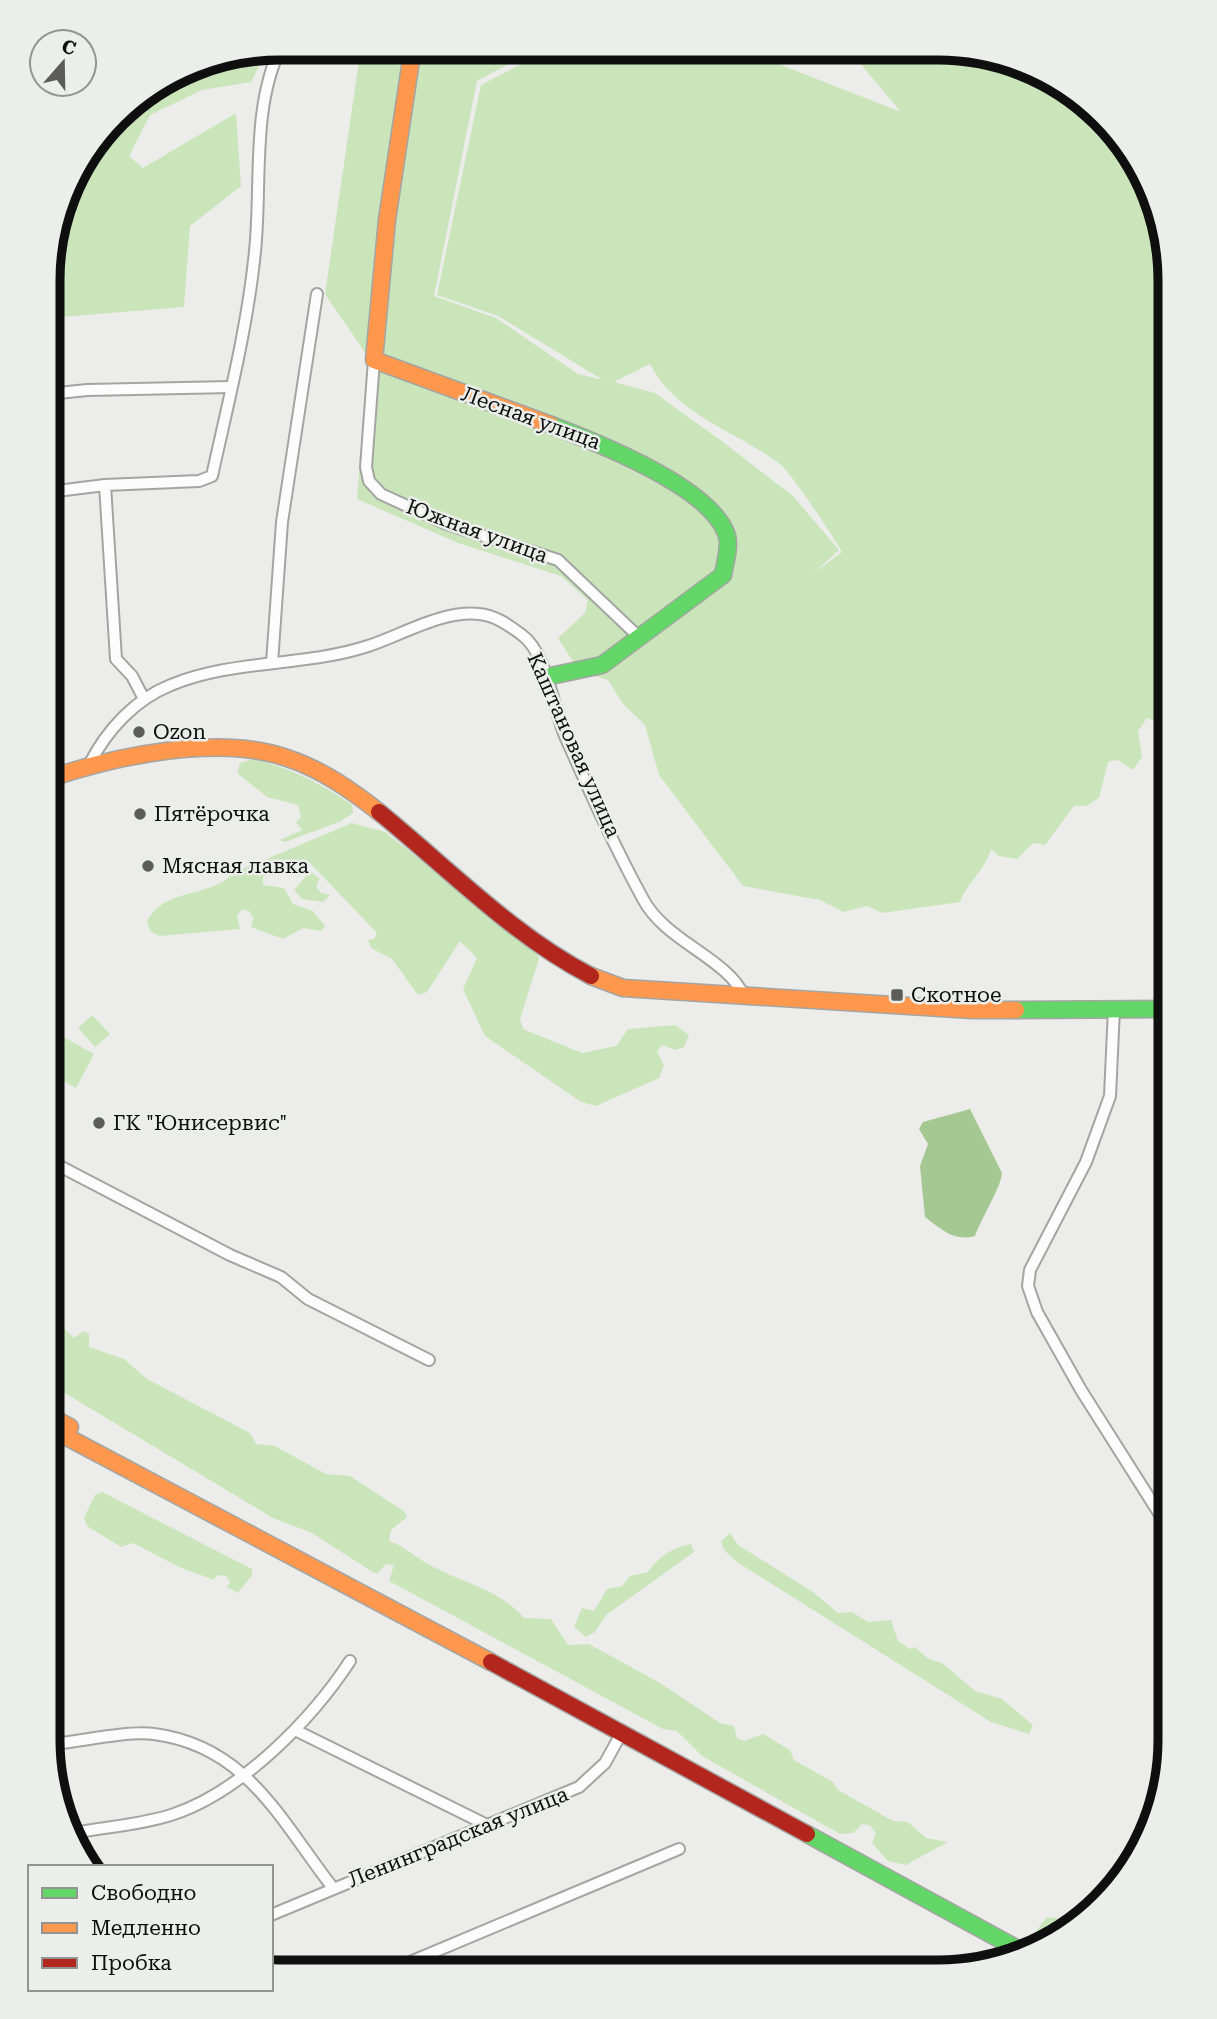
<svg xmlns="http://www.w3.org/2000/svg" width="1217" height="2019" font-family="'Roboto Serif',serif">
<rect width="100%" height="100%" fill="#ecedeb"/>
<!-- green -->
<g fill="#cae5ba" fill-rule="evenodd">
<path d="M361,47L538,48L477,81L434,296L496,318L578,374L603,380L498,316L437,295L481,85L552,48L740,49L901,112L848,49H969L1079,95L1152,191L1170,279V781L1164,774L1166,754L1162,724L1147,718L1138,731L1142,757L1133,770L1118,760L1108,762L1099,798L1086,806H1074L1045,845L1033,843L1017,859L999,856L991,849C985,870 968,882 960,902L882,913L867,906L843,912L820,900L743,886L659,775L645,725L623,704L608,680L579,671L558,638L585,613L588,600L561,576L458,543L357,499L368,357L325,294ZM650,364C677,416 736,431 780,464C793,475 832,535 842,552L814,573L839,550L793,496L723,442L655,393L614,382Z"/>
<polygon points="267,50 251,82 202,90 150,115 129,156 143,168 236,113 241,186 190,226 184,307 49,318 49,249 71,176 126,105 191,65"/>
<path d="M253,759C291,768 320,783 352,805L353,813L339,822L285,842L280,840L302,830L296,822L301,817L298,805L267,797L237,773L240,763Z"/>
<path d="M352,823L385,832L536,952L539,959L520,1019L523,1029L582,1053L616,1046L628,1029L675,1025L689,1035L684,1047L675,1050L662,1045L657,1052L664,1065L659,1078L596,1106L581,1102L485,1036L463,989L477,958L460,941L427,992L418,995L392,959L371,948L368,940L374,939L377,933L309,862L263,877V885L284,888L293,904L313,911L325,926L321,931L303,928L283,939L251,927L253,918L249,911L243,909L237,915L240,929L159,936L150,931L147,921C165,887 209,899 233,873Z"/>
<polygon points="310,871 320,879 316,886 321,893 330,895 323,902 302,899 294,890"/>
<polygon points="92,1015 110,1034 95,1047 78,1028"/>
<polygon points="62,1036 94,1054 76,1088 48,1073 48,1061"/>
<path d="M48,1313L74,1338L83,1331L89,1334V1347L124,1359L147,1379L250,1433L256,1444L275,1446L326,1474L350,1476L405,1512L407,1517L391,1530L389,1541C404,1546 413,1555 426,1563C459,1582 500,1589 524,1618L551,1619L568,1645L589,1644L660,1683L720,1723L734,1726L737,1738L744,1741L763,1734L790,1750L794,1760L833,1782L838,1790L893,1821L908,1822L926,1838L948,1842L906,1865L888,1861L872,1843L876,1834L870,1825L862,1824L853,1833L840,1834L702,1756L677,1731L663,1729L389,1581L394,1565L386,1564L378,1573H374L312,1533L273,1518L48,1383Z"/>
<polygon points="102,1492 252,1569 252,1575 238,1593 227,1587 230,1582 226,1576 217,1575 214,1580 179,1567 133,1543 121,1547 87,1526 84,1518 95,1495"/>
<polygon points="730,1533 738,1545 813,1592 838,1613 852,1612 868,1622 891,1620 898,1641 910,1649 915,1647 927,1658 942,1663 975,1691 1002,1699 1033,1725 1029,1734 991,1722 737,1562 724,1550 721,1541"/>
<path d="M691,1544L694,1552L606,1615L595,1632L586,1637L574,1627L582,1608L594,1611L607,1589L622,1586L630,1576L648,1572C658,1557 673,1547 691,1544Z"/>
<polygon points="1047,1917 1070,1920 1040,1944 1030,1939"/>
</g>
<!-- water -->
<path fill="#a5c791" d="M970,1109L1002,1173C1002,1185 980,1221 975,1236C954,1242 941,1229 925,1217L920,1166L928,1144L919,1129L923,1122Z"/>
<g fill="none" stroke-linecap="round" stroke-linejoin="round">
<!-- street casing -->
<g stroke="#a4a5a3" stroke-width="14">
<g id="street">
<polyline points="374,360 366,467 369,481 381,494 444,523 558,560 641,639"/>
<polyline points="49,394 87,390 231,387"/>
<polyline points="49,492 105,485"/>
<polyline points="272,663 282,522 317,294"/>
<path d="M144,699L132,676L116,659L105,485L199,481L212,476C228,403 248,325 255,251C262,186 251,107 281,47"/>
<path d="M89,765C106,731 135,699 171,685C233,659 304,667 368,646C402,635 442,610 479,614C495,615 510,626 522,635C547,653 553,708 565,736C589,790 614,846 643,899C665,941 727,958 744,996"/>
<polyline points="1114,1009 1110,1096 1086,1162 1030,1270 1028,1286 1037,1312 1081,1390 1169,1529"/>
<polyline points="48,1160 230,1255 281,1277 308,1299 429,1360"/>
<polyline points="297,1731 485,1824"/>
<path d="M48,1745C75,1742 130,1730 154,1734C247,1746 280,1820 333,1888"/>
<path d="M69,1834C103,1827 142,1825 174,1814C242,1791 312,1719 350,1661"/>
<polyline points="271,1915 579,1787 605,1763 622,1732"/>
<polyline points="391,1970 679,1849"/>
</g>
</g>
<!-- fast casing -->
<g stroke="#a4a5a3" stroke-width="19">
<g id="fast">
<path d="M546,677L602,665L723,575C725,563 731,544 726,533C708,486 596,442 551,425"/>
<polyline points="1016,1010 1169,1009"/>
<polyline points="807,1834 1027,1954"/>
</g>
</g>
<!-- slow casing -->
<g stroke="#a4a5a3" stroke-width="19">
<g id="slow">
<polyline points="416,48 411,60 387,220 374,360 551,425"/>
<path d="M48,779C114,756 219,734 287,758C321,769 351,790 379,812"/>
<polyline points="591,976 623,988 972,1010 1016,1010"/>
<polyline points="48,1415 70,1427"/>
<polyline points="48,1427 491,1662"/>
</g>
</g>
<!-- jam casing -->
<g stroke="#a4a5a3" stroke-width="19">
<g id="jam">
<path d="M379,812C448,868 512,935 591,976"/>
<polyline points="491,1662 807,1834"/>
</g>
</g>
<!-- street -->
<use href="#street" stroke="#fcfcfc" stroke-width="10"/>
<!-- fast -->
<use href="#fast" stroke="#63d668" stroke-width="16"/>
<!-- slow -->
<use href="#slow" stroke="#ff974d" stroke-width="16"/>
<!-- jam -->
<use href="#jam" stroke="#b3261e" stroke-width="16"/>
</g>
<!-- markers -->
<g fill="#5c5d5b" stroke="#ebeeea" stroke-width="2.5">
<circle cx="139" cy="732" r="7"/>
<circle cx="140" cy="814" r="7"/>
<circle cx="148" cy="866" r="7"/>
<rect x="890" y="988" width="14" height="14" rx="3.5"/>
<circle cx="99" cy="1123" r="7"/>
</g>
<g text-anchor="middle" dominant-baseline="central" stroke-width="5" stroke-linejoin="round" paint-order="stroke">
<!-- street labels -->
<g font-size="21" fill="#0e0f0e" stroke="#ebeeea">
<text transform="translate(531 418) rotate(20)">Лесная улица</text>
<text transform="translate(477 531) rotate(20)">Южная улица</text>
<text transform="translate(574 745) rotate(66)">Каштановая улица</text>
<text transform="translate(458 1837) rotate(-22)">Ленинградская улица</text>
</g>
<!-- poi labels -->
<g font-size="21" fill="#0e0f0e" stroke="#ebeeea" text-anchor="start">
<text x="153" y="732">Ozon</text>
<text x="154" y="814">Пятёрочка</text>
<text x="162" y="866">Мясная лавка</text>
<text x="911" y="995">Скотное</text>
<text x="113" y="1123">ГК "Юнисервис"</text>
</g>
</g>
<!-- crop -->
<path d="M0 0H1217V2019H0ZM280 60H938A220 220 0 0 1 1158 280V1740A220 220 0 0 1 938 1960H280A220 220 0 0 1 60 1740V280A220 220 0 0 1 280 60Z" fill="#ebeeea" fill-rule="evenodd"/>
<path fill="none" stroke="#0e0f0e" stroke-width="9" d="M280 60H938A220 220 0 0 1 1158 280V1740A220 220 0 0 1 938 1960H280A220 220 0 0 1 60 1740V280A220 220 0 0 1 280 60Z"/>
<!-- legend -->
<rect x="28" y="1865" width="245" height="126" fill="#ebeeea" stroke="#939592" stroke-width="2"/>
<rect x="42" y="1888" width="35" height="10" fill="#63d668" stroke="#939592" stroke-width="2"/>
<text x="91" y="1900" font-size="21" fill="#0e0f0e">Свободно</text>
<rect x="42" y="1923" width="35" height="10" fill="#ff974d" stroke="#939592" stroke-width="2"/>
<text x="91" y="1935" font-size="21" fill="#0e0f0e">Медленно</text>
<rect x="42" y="1958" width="35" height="10" fill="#b3261e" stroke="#939592" stroke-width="2"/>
<text x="91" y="1970" font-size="21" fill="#0e0f0e">Пробка</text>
<!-- north arrow -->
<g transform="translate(63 63) rotate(20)"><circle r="33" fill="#ebeeea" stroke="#939592" stroke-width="2"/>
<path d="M0-5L12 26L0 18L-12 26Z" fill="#5c5d5b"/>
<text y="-10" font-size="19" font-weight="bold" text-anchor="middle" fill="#0e0f0e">С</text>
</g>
</svg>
